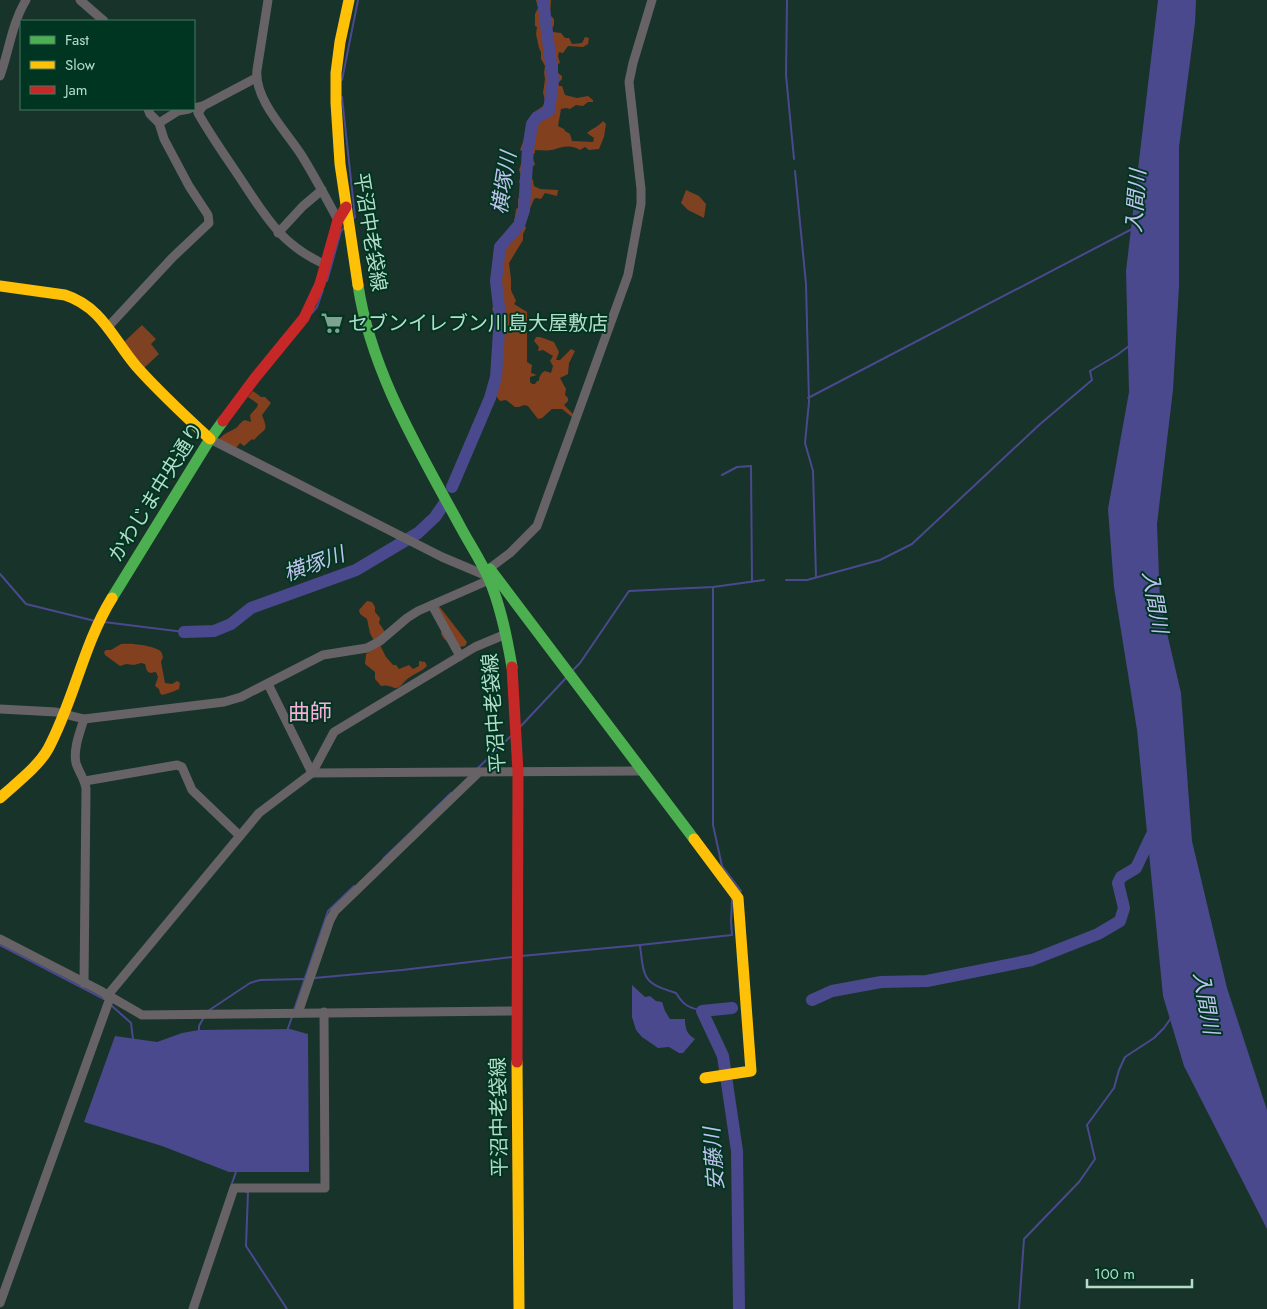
<svg xmlns="http://www.w3.org/2000/svg" width="1267" height="1309" font-family="Jost,'Noto Sans JP',sans-serif">
<rect width="100%" height="100%" fill="#183329"/>
<!-- green -->
<g fill="#7e4121">
<polygon points="686,190 699,196 706,204 704,218 688,210 681,203"/>
<polygon points="142,325 156,339 151,344 159,354 144,368 123,343"/>
</g>
<!-- forest -->
<g fill="#83401e">
<path d="M536,0H551L550,15L554,19V25L551,30L553,32L561,33L565,38H569L572,44L582,43L585,37L589,38L588,44L583,47L568,46L563,53L559,52L558,56L560,63L558,64V73L562,76V79L558,83L559,86H562L565,95L577,98L588,96L593,100V102H588L583,106L576,105L570,109L566,108L561,109L558,126L564,129L565,131L570,134L572,141L593,142L594,138L587,133C593,128 598,127 603,121L606,124L604,137L599,149L589,150L585,147L580,150C570,144 562,147 552,150C547,151 541,150 535,150V153L532,154V157L535,164L534,166H531L530,176L533,180L534,186L540,189L558,190L557,196L545,193L541,199L536,198L534,199L524,223L526,228L523,234V240L509,263L511,279V290L516,301L514,304L527,312V362L532,365L531,373L537,375L530,377V382L532,384H535L537,381H539C539,376 541,373 545,371L551,373L553,366L550,361L553,356L543,350L538,351L539,347L534,341L536,337H540L554,342L559,352L556,360H560L571,349L575,351L569,363L568,374L560,378L566,389L565,395L568,398V401L564,405L573,414L572,417L562,409H552L542,418L538,419L528,406L524,405L519,407H515L506,400L500,401L496,396L493,395L490,392L494,388L491,384L494,364L493,338L496,333C494,323 498,318 492,309L496,299L493,285L498,281V276L492,273V269L499,246L508,236L514,223L516,209L518,208V199L523,195V188L519,182L521,175L519,170L524,156V152L520,150C524,138 531,127 534,115L536,111L543,106L545,100L543,93L545,79L544,73L545,66L541,59V52L539,48L536,34L537,27L535,26V14L538,8Z"/>
<path d="M253,391L261,397H265L271,403L262,415C269,433 265,427 254,440L252,439L244,446L240,443L236,448L218,440C223,434 229,432 236,428C239,426 240,422 245,420L251,422L250,415L257,407L258,404L248,397Z"/>
<polygon points="367,601 372,602 375,607 375,612 380,618 379,623 385,632 377,639 373,639 370,633 367,619 360,614 359,610"/>
<polygon points="439,606 467,642 465,646 458,647 444,639 441,634 442,630 437,624 436,609"/>
<path d="M121,644C132,643 149,645 159,650C162,652 162,654 163,657L161,662L165,683L172,684L177,681L180,683L179,689C173,692 168,693 162,695L160,693L159,689L155,686L158,677L156,672L150,673L147,671L145,664L141,663L134,665L126,664L120,666L105,655L104,652L106,650H111Z"/>
<path d="M380,645L386,657L393,665H396L399,669L409,665L413,669L419,666V661L425,662L427,666C421,672 413,674 406,680C403,683 401,687 397,688C391,688 389,684 381,686L375,679V672L365,664L366,654Z"/>
</g>
<!-- water -->
<g fill="#4a498d">
<polygon points="1158,0 1196,0 1195,23 1179,147 1179,286 1173,390 1157,524 1160,603 1181,693 1192,841 1227,988 1267,1110 1267,1229 1184,1066 1163,996 1137,730 1114,587 1108,509 1129,392 1126,271"/>
<path d="M632,985L645,997L650,996L656,1001L662,1002L665,1011L670,1019H685C685,1029 687,1034 695,1039L683,1053H679L669,1047L658,1048L642,1037L636,1030L632,1017Z"/>
<polygon points="290,1029 308,1034 309,1172 229,1172 162,1146 84,1122 115,1036 157,1042 182,1033 199,1030"/>
</g>
<g fill="none" stroke-linecap="round" stroke-linejoin="round">
<!-- stream -->
<g stroke="#4a498d" stroke-width="2">
<polyline points="787,0 786,75 794,159"/>
<polyline points="342,80 358,0"/>
<polyline points="342,97 355,217 352,220"/>
<polyline points="795,171 806,284 809,402 805,443 813,471 816,577"/>
<polyline points="327,281 341,231 345,227"/>
<polyline points="312,313 317,307 323,290"/>
<polyline points="808,398 1132,229"/>
<polyline points="722,475 737,467 751,466 752,581"/>
<polyline points="0,574 26,604 95,621"/>
<polyline points="786,580 807,580 880,560 912,544 1039,425 1092,380 1090,371 1117,355 1129,346"/>
<polyline points="713,588 713,825 722,866 741,891 739,892"/>
<polyline points="104,622 184,632"/>
<polyline points="573,670 580,663 629,591 713,587 764,580"/>
<polyline points="520,727 566,678"/>
<polyline points="477,769 511,736"/>
<path d="M35,772C50,758 57,742 65,723"/>
<polyline points="383,859 451,793"/>
<polyline points="0,945 104,999"/>
<polyline points="640,945 732,935 731,922 732,899"/>
<path d="M521,956L640,945C644,979 643,983 676,993C684,1006 688,1007 702,1011"/>
<polyline points="314,978 402,970 513,957"/>
<polyline points="112,1006 131,1023 133,1039"/>
<polyline points="294,1010 328,911 354,886"/>
<polyline points="208,1011 250,983 260,980 304,979"/>
<polyline points="199,1031 199,1026 204,1017"/>
<polyline points="287,1031 292,1017"/>
<polyline points="231,1186 236,1172"/>
<polyline points="246,1192 248,1192 246,1246 287,1309"/>
<polyline points="1019,1309 1024,1239 1079,1182 1095,1159 1087,1125 1114,1088 1119,1070 1125,1057 1154,1038 1164,1028 1171,1018"/>
</g>
<!-- river -->
<g stroke="#4a498d" stroke-width="12">
<polyline points="452,487 490,398 496,377 500,316 496,281 500,247 519,225 524,210 528,149 532,124 537,117 549,111 553,80 543,0"/>
<polyline points="184,632 214,631 231,624 251,608 356,570 418,533 435,517 444,504"/>
<polyline points="812,1000 832,991 881,982 927,981 1032,960 1098,934 1120,921 1124,908 1118,883 1121,877 1136,868 1154,830"/>
<polyline points="732,1008 702,1011 723,1056 737,1151 739,1309"/>
</g>
<!-- street -->
<g stroke="#676265" stroke-width="9">
<polyline points="80,0 104,21"/>
<path d="M268,0L257,70C254,100 287,132 302,156C315,177 326,198 338,220"/>
<path d="M0,76C9,51 12,23 26,0"/>
<path d="M203,106L198,113C211,136 226,157 240,178C266,217 281,245 326,265"/>
<polyline points="194,108 203,106 256,78"/>
<polyline points="159,123 178,111 189,109"/>
<polyline points="278,233 303,206 322,190"/>
<polyline points="107,328 173,257 209,223 208,215 189,186 164,139 159,123 150,114 148,109"/>
<polyline points="210,439 442,557 487,576"/>
<polyline points="486,571 510,553 537,526 628,275 641,204 641,189 629,82 633,63 652,0"/>
<polyline points="432,605 460,656"/>
<polyline points="268,684 312,773 641,771"/>
<polyline points="0,709 56,712 84,719 224,702 241,697 323,655 367,648 380,641 407,618 418,611 489,580"/>
<path d="M84,719C80,732 73,749 76,763C79,773 85,779 86,789L84,983"/>
<polyline points="85,781 177,765 182,767 192,790 240,836"/>
<polyline points="0,939 99,990 142,1015 516,1011"/>
<polyline points="107,996 259,813 312,773 334,732 460,656 475,647 506,634"/>
<polyline points="298,1013 330,920 335,911 479,772"/>
<polyline points="0,1303 110,998"/>
<polyline points="193,1309 234,1188 325,1188 324,1012"/>
</g>
<!-- fast -->
<g stroke="#4caf50" stroke-width="11">
<path d="M358,285C371,372 419,450 460,526C469,543 481,561 489,579C501,607 507,638 512,667"/>
<polyline points="490,569 694,839"/>
<polyline points="112,598 210,439 223,421"/>
</g>
<!-- slow -->
<g stroke="#ffc107" stroke-width="11">
<polyline points="349,0 340,42 336,73 336,103 340,164 358,285"/>
<path d="M0,286L65,295C102,307 113,339 136,366C159,392 185,416 210,439"/>
<path d="M0,798C15,784 38,767 48,749C74,701 83,645 112,598"/>
<polyline points="694,839 738,898 751,1071 705,1078"/>
<polyline points="517,1062 519,1309"/>
</g>
<!-- jam -->
<g stroke="#c62828" stroke-width="11">
<polyline points="223,421 255,378 304,318 320,284 338,220 346,207"/>
<polyline points="512,667 518,772 517,1062"/>
</g>
</g>
<!-- icons -->
<defs>
<g id="supermarket-bare" transform="scale(1.725)"><path d="M-6-5.5h2.5l.6 2H6L4.5 2H-2.5L-4.4-4H-6ZM-1.5 3.2a1.3 1.3 0 1 0 .1 0ZM3 3.2a1.3 1.3 0 1 0 .1 0Z" fill="#7da290" stroke="#003522" stroke-width="2.5" paint-order="stroke"/></g>
</defs>
<g fill-rule="evenodd">
<use href="#supermarket-bare" x="332" y="323"/>
</g>
<g text-anchor="middle" dominant-baseline="central" stroke-width="4" stroke-linejoin="round" paint-order="stroke">
<!-- street labels -->
<g font-size="20" fill="#b3ddc8" stroke="#003522">
<text transform="translate(370 232) rotate(81)">平沼中老袋線</text>
<text transform="translate(156 492) rotate(-58)">かわじま中央通り</text>
<text transform="translate(494 713) rotate(-94)">平沼中老袋線</text>
<text transform="translate(499 1117) rotate(-91)">平沼中老袋線</text>
</g>
<!-- poi labels -->
<g font-size="20" fill="#b3ddc8" stroke="#003522" text-anchor="start">
<text x="348" y="323">セブンイレブン川島大屋敷店</text>
</g>
<!-- water labels -->
<g font-size="21" font-style="italic" fill="#c1c3ee" stroke="#003522">
<text transform="translate(504 183) rotate(-81)">横塚川</text>
<text transform="translate(1136 201) rotate(-86)">入間川</text>
<text transform="translate(314 564) rotate(-20)">横塚川</text>
<text transform="translate(1155 602) rotate(80)">入間川</text>
<text transform="translate(1206 1003) rotate(80)">入間川</text>
<text transform="translate(714 1159) rotate(-94)">安藤川</text>
</g>
<!-- quarter labels -->
<g font-size="22" fill="#f8b0da" stroke="#003522">
<text x="310" y="712">曲師</text>
</g>
</g>
<!-- legend -->
<rect x="20" y="20" width="175" height="90" fill="#003522" stroke="#487864"/>
<rect x="30" y="36" width="25" height="8" fill="#4caf50" stroke="#487864"/>
<text x="65" y="45" font-size="15" fill="#b3ddc8">Fast</text>
<rect x="30" y="61" width="25" height="8" fill="#ffc107" stroke="#487864"/>
<text x="65" y="70" font-size="15" fill="#b3ddc8">Slow</text>
<rect x="30" y="86" width="25" height="8" fill="#c62828" stroke="#487864"/>
<text x="65" y="95" font-size="15" fill="#b3ddc8">Jam</text>
<!-- scale -->
<path d="M1087 1279v8h105v-8" fill="none" stroke="#b3ddc8" stroke-width="2.5"/>
<text x="1094" y="1279" font-size="15" fill="#b3ddc8" stroke="#003522" stroke-width="4" paint-order="stroke">100 m</text>
</svg>
